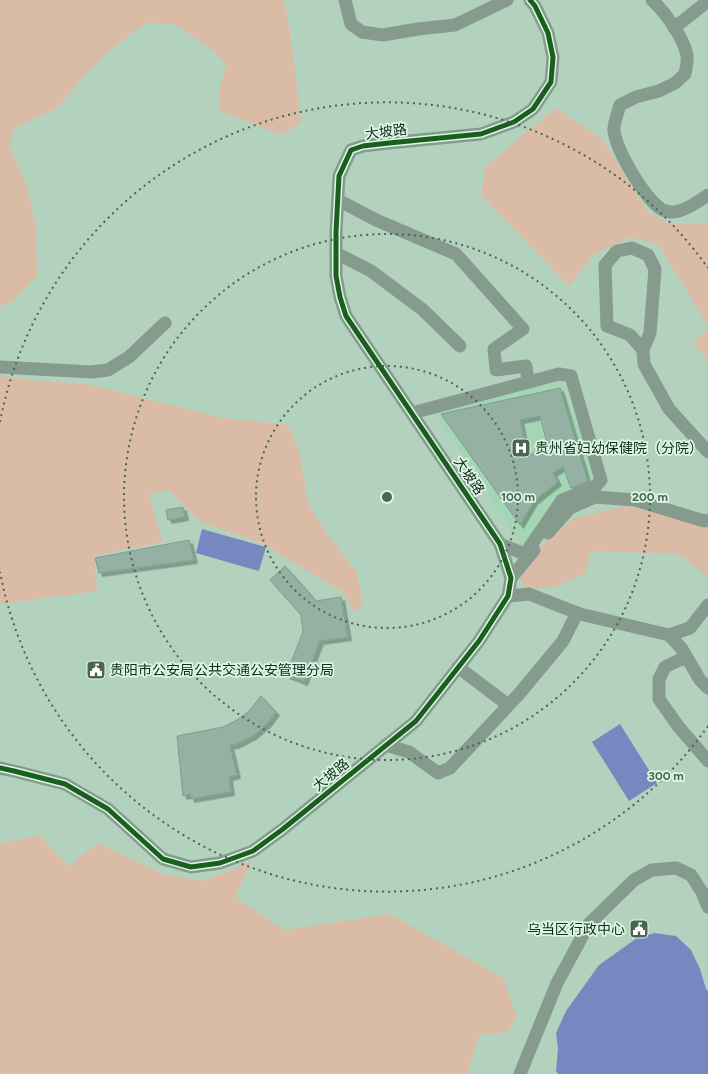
<svg xmlns="http://www.w3.org/2000/svg" width="708" height="1074" font-family="Figtree,'Noto Sans SC',sans-serif">
<defs>
<filter id="shadow"><feDropShadow dx="3.5" dy="3.5" stdDeviation="0" flood-color="#0004"/></filter>
</defs>
<rect width="100%" height="100%" fill="#b3d2bd"/>
<!-- built -->
<polygon fill="#a4d5b5" points="561,379 598,483 555,498 523,547 434,413"/>
<!-- green -->
<g fill="#dabba6">
<polygon points="0,0 283,0 286,7 293,53 301,122 283,135 219,111 219,93 226,65 214,51 176,25 147,22 110,50 80,80 59,107 14,129 9,145 27,186 36,228 37,275 13,302 0,306"/>
<polygon points="556,108 602,139 648,212 672,224 708,224 708,326 658,244 629,237 592,256 569,286 481,195 485,167"/>
<polygon points="708,328 708,360 693,344"/>
<polygon points="0,375 38,381 87,384 219,417 288,425 300,454 308,504 326,532 357,573 363,606 354,612 343,592 259,542 200,522 169,490 149,494 163,542 94,556 97,591 0,604"/>
<polygon points="626,506 708,522 708,577 679,554 591,551 586,573 554,587 526,589 520,580 531,556 574,518"/>
<polygon points="40,835 69,867 97,843 163,874 204,881 252,861 235,897 284,930 390,914 503,978 517,1016 507,1032 479,1035 467,1074 0,1074 0,843"/>
</g>
<!-- water -->
<g fill="#7788c1">
<polygon points="202,529 266,547 259,571 196,553"/>
<polygon points="620,724 657,783 629,801 592,742"/>
<polygon points="655,933 676,936 691,950 700,969 706,989 708,991 708,1074 558,1074 556,1071 558,1048 556,1033 566,1011 599,965 637,938"/>
</g>
<!-- building -->
<g fill="#95b1a4" stroke="#7f9c8f" fill-rule="evenodd" filter="url(#shadow)">
<path d="M560,388L588,482L571,488L563,467L553,473L558,482L534,501L520,525L441,414ZM540,416L547,443L528,457L520,420Z"/>
<polygon points="183,507 185,517 168,520 166,510"/>
<polygon points="189,540 194,560 99,573 95,558"/>
<polygon points="285,566 316,601 341,597 348,637 320,641 304,682 286,675 303,632 301,615 270,580"/>
<polygon points="261,696 276,712 268,723 253,736 235,745 230,745 237,775 229,777 231,792 191,799 190,794 183,796 177,736 223,727 237,720 248,712"/>
</g>
<g fill="none" stroke-linecap="round" stroke-linejoin="round">
<!-- minor -->
<g stroke="#859b8d" stroke-width="13">
<polyline points="345,0 351,24 362,32 383,35 418,29 455,25 507,0"/>
<path d="M652,0C666,13 683,37 687,55C688,61 686,68 685,74L675,83L659,91L636,97L620,105C618,112 613,125 614,131C617,152 644,197 661,209C663,211 667,211 670,212C683,213 697,202 708,195"/>
<polyline points="674,28 708,1"/>
<polyline points="338,200 376,220 456,254 523,329 494,349 496,370 526,366 528,382"/>
<polyline points="336,253 371,271 423,310 460,346"/>
<polyline points="643,350 630,335 607,326 605,265 617,251 632,248 648,255 655,269 650,333 643,350 644,364 669,409 708,452"/>
<polyline points="0,367 91,372 108,370 129,357 165,323"/>
<polyline points="412,413 559,374 571,376 601,480 595,487 562,500 525,554 500,544"/>
<polyline points="548,533 570,508 595,497 635,500 704,521 708,520"/>
<polyline points="511,578 534,550"/>
<polyline points="508,596 529,594 580,614 669,635 682,649 700,680 708,688"/>
<polyline points="669,635 690,628 708,605"/>
<polyline points="687,659 679,660 665,667 659,679 659,699 678,726 708,761"/>
<polyline points="458,667 508,705"/>
<polyline points="386,745 409,752 438,773 450,768 519,694 563,641 577,613"/>
<polyline points="0,768 14,771 65,784 108,809 163,859 191,867 220,863 253,851 283,829 416,721 479,641 508,596 511,578 500,544 346,316 340,297 336,276 336,232 339,176 351,150 363,146 389,143 481,134 514,122 533,109 551,82 553,57 548,33 535,6 530,0"/>
<polyline points="520,1074 557,983 589,924 634,880 652,870 676,868 691,875 702,892 708,907"/>
</g>
<!-- cycleway casing -->
<g stroke="#dcf8e5" stroke-width="8">
<polyline id="cycleway" points="0,768 14,771 65,784 108,809 163,859 191,867 220,863 253,851 283,829 416,721 479,641 508,596 511,578 500,544 346,316 340,297 336,276 336,232 339,176 351,150 363,146 389,143 481,134 514,122 533,109 551,82 553,57 548,33 535,6 530,0"/>
</g>
<!-- cycleway -->
<use href="#cycleway" stroke="#1b5e20" stroke-width="5"/>
</g>
<!-- distance rings -->
<g fill="none" stroke="#4b6454" stroke-width="2" stroke-dasharray="2 4">
<circle cx="387" cy="497" r="131"/>
<circle cx="387" cy="497" r="263"/>
<path d="M708 726A394 394 0 0 1 0 572M0 422A394 394 0 0 1 708 268"/>
</g>
<!-- icons -->
<defs>
<g id="hospital-square" transform="scale(1)"><rect x="-9" y="-9" width="18" height="18" rx="4" fill="#4b6454" stroke="#dcf8e5"/><path d="M-5-5h3v3.5h4V-5h3V5h-3V1.5h-4V5h-3Z" fill="#fff"/></g>
<g id="civic-square" transform="scale(1)"><rect x="-9" y="-9" width="18" height="18" rx="4" fill="#4b6454" stroke="#dcf8e5"/><path d="M-.6-6.5H3V-4.5H.6V-3L4-1V1h2V6H-6V1h2V-1L-.6-3ZM-1.2 2.5V6h2.4V2.5Z" fill="#fff"/></g>
</defs>
<g fill-rule="evenodd">
<use href="#hospital-square" x="521" y="448"/>
<use href="#civic-square" x="96" y="670"/>
<use href="#civic-square" x="639" y="929"/>
</g>
<g text-anchor="middle" dominant-baseline="central" stroke-width="3.5" stroke-linejoin="round" paint-order="stroke">
<!-- street labels -->
<g font-size="14" fill="#13291b" stroke="#dcf8e5">
<text transform="translate(386 132) rotate(-7)">大坡路</text>
<text transform="translate(469 476) rotate(56)">大坡路</text>
<text transform="translate(331 775) rotate(-39)">大坡路</text>
</g>
<!-- poi labels -->
<g font-size="14" fill="#13291b" stroke="#dcf8e5" text-anchor="start">
<text x="535" y="448">贵州省妇幼保健院（分院）</text>
<text x="110" y="670">贵阳市公安局公共交通公安管理分局</text>
<text x="625" y="929" text-anchor="end">乌当区行政中心</text>
</g>
</g>
<circle cx="387" cy="497" r="6" fill="#4b6454" stroke="#dcf8e5" stroke-width="2"/>
<g font-size="12" text-anchor="middle" font-weight="bold" fill="#4b6454" stroke="#dcf8e5" stroke-width="3.5" stroke-linejoin="round" paint-order="stroke">
<text x="518" y="501">100 m</text>
<text x="650" y="501">200 m</text>
<text x="666" y="780">300 m</text>
</g>
</svg>
